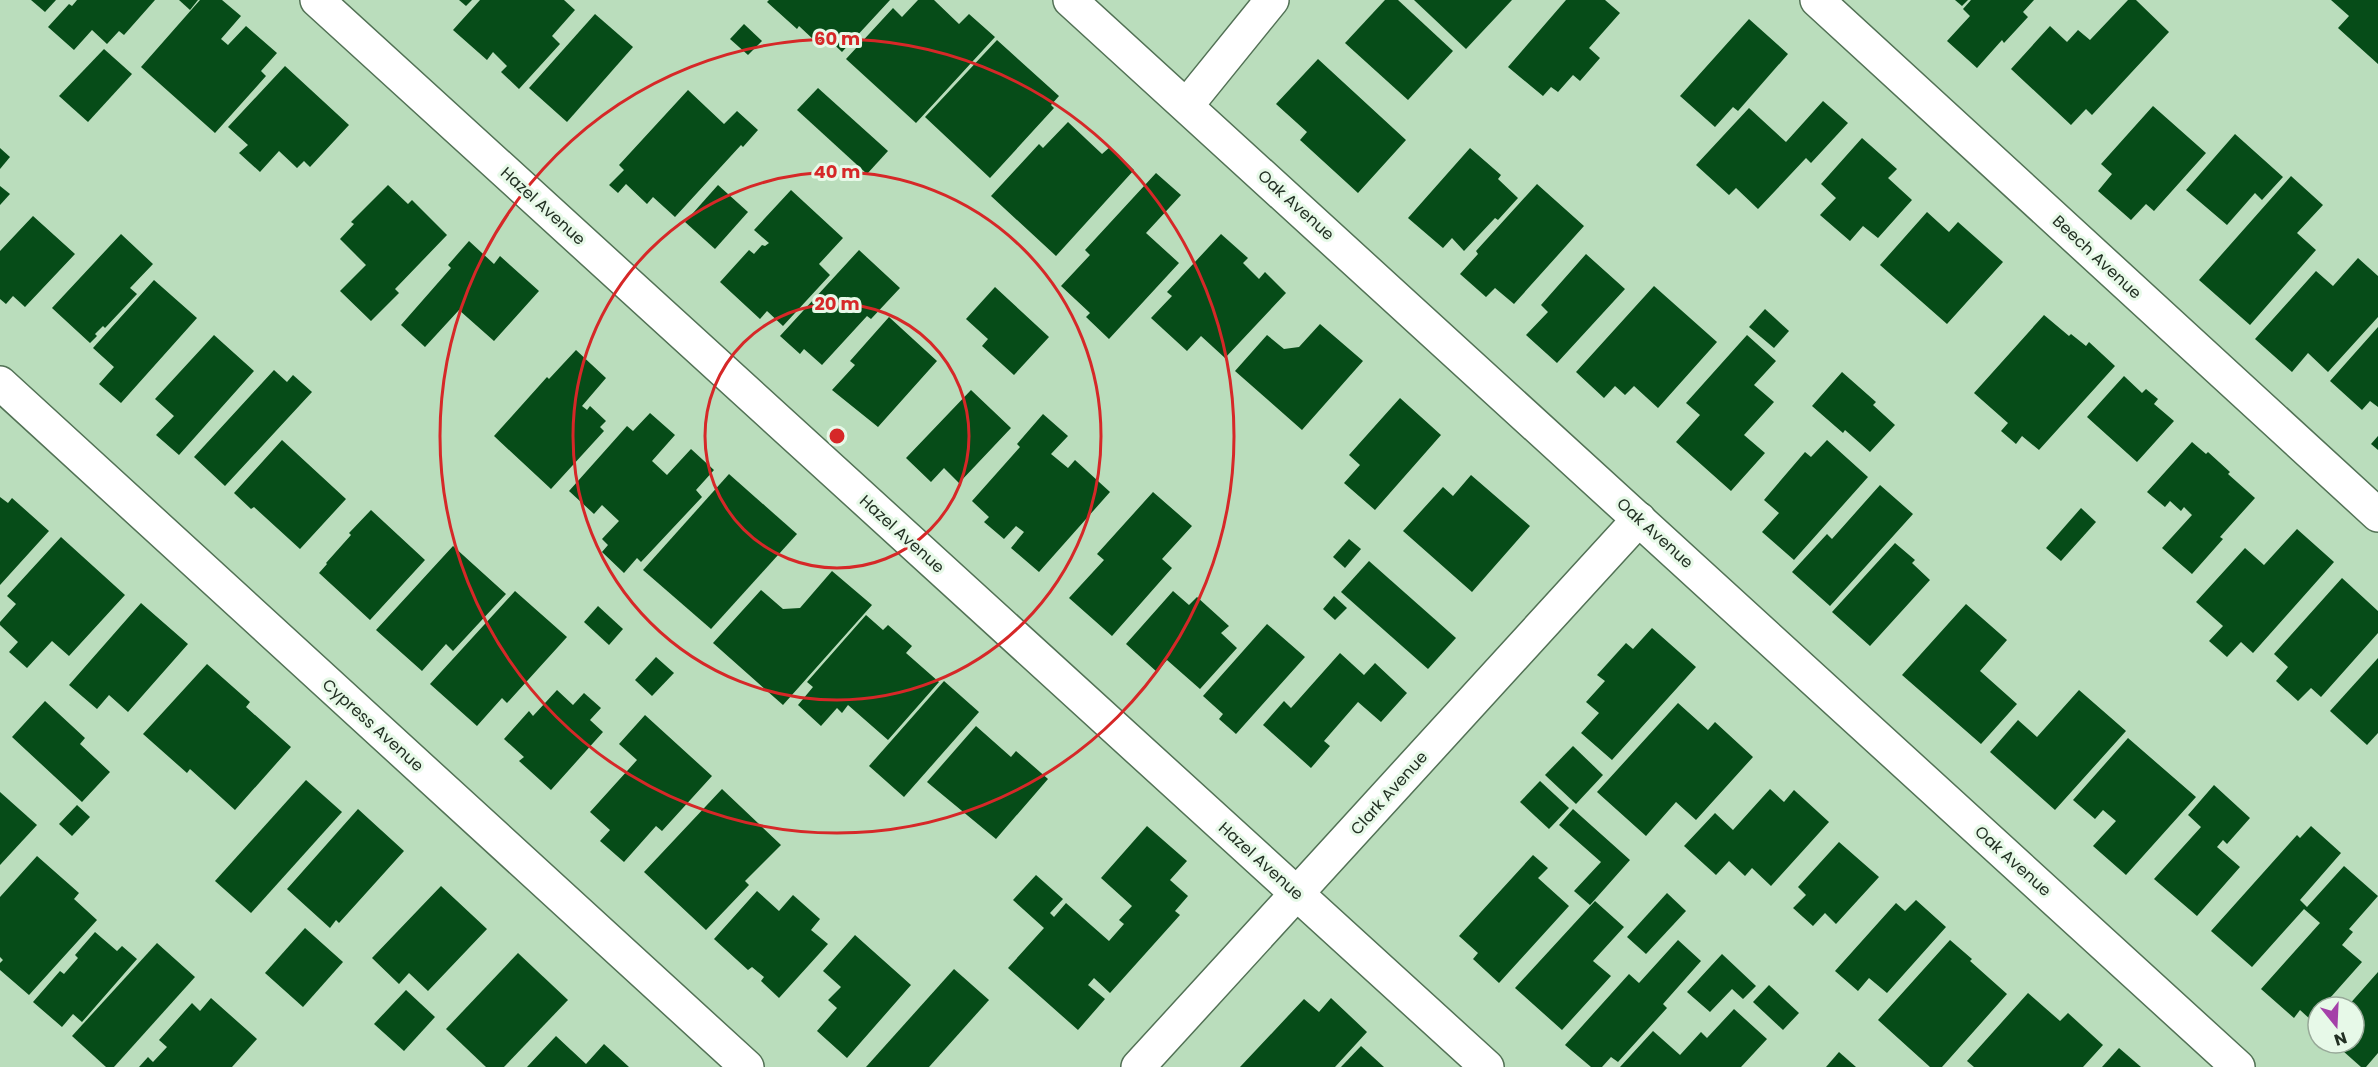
<svg xmlns="http://www.w3.org/2000/svg" width="2378" height="1067" font-family="Poppins,sans-serif">
<rect width="100%" height="100%" fill="#baddbc"/>
<!-- building -->
<g fill="#064c18">
<polygon points="31,0 56,0 45,12"/>
<polygon points="77,0 155,0 124,35 119,31 107,44 92,30 74,50 48,27 69,4 72,6"/>
<polygon points="179,0 198,0 190,10"/>
<polygon points="200,0 222,0 241,16 221,39 228,45 246,26 277,53 261,71 266,76 215,133 141,67"/>
<polygon points="459,0 472,0 466,6"/>
<polygon points="480,0 564,0 575,10 552,36 560,44 519,89 501,72 507,66 493,52 487,60 453,30"/>
<polygon points="769,0 890,0 842,52 822,33 815,41 799,26 797,29 767,2"/>
<polygon points="918,0 934,0 959,24 969,14 995,37 916,123 846,59 893,8 902,17"/>
<polygon points="1385,0 1398,0 1453,51 1408,100 1345,43"/>
<polygon points="1414,0 1512,0 1466,49"/>
<polygon points="1566,0 1605,0 1620,13 1589,48 1600,58 1580,81 1573,75 1558,92 1551,87 1543,96 1508,67"/>
<polygon points="1955,0 1968,0 1962,6"/>
<polygon points="1971,0 2034,0 2023,12 2028,17 2004,43 2002,40 1977,68 1947,41 1970,16 1963,9"/>
<polygon points="2128,0 2136,0 2169,32 2092,115 2086,109 2071,125 2011,69 2050,26 2067,42 2078,30 2090,40"/>
<polygon points="2331,0 2378,0 2378,64 2338,28 2349,16"/>
<polygon points="595,14 633,47 567,122 529,88"/>
<polygon points="1749,19 1788,54 1738,111 1733,107 1715,127 1680,96"/>
<polygon points="744,24 762,41 748,55 730,39"/>
<polygon points="997,40 1059,96 1051,105 1054,108 990,178 925,117"/>
<polygon points="104,49 132,74 88,122 59,96"/>
<polygon points="1318,59 1406,140 1358,193 1300,140 1307,132 1276,104"/>
<polygon points="285,66 349,125 310,167 304,161 297,168 279,151 260,172 239,153 248,145 228,127"/>
<polygon points="818,88 888,151 867,174 797,110"/>
<polygon points="688,90 724,124 737,111 758,130 743,147 741,145 675,217 653,197 647,204 626,184 618,193 609,185 624,170 619,165"/>
<polygon points="1823,101 1848,123 1811,163 1806,158 1758,209 1736,188 1729,195 1696,165 1749,108 1786,142"/>
<polygon points="2153,106 2206,153 2154,211 2146,204 2131,220 2098,191 2112,174 2101,164"/>
<polygon points="1068,122 1102,154 1110,147 1134,170 1056,256 991,196 1039,144 1043,148"/>
<polygon points="2235,134 2283,177 2262,200 2255,193 2227,225 2186,190"/>
<polygon points="1862,138 1897,169 1888,178 1912,200 1878,238 1863,226 1850,241 1820,215 1836,198 1821,184"/>
<polygon points="0,148 10,157 0,169"/>
<polygon points="1470,148 1501,175 1498,179 1518,198 1498,220 1495,218 1464,251 1452,238 1443,248 1408,218"/>
<polygon points="1156,173 1181,195 1146,233 1179,263 1109,339 1086,317 1090,313 1061,286 1090,255 1085,250"/>
<polygon points="2291,176 2323,205 2297,233 2316,250 2250,325 2199,280"/>
<polygon points="1537,184 1584,226 1514,304 1495,288 1486,297 1460,274 1478,254 1476,251"/>
<polygon points="388,185 408,204 412,200 447,235 395,289 399,293 371,321 340,291 366,265 340,239 354,224 351,222"/>
<polygon points="718,185 748,212 715,249 685,222"/>
<polygon points="0,186 10,194 0,205"/>
<polygon points="791,190 843,238 819,264 830,275 783,326 767,311 760,319 720,282 749,250 754,254 762,245 765,246 769,243 754,230"/>
<polygon points="1927,212 1949,232 1958,222 2003,262 1947,324 1880,265"/>
<polygon points="33,216 75,254 25,307 13,296 6,304 0,299 0,251"/>
<polygon points="121,234 153,264 130,288 137,294 105,328 103,326 95,334 97,336 90,343 52,308"/>
<polygon points="1221,234 1248,258 1243,263 1259,279 1265,272 1286,293 1225,358 1201,336 1187,351 1151,318 1172,296 1167,292"/>
<polygon points="469,241 494,264 500,256 539,291 494,341 459,310 425,347 401,325 451,268 448,265"/>
<polygon points="859,250 900,288 871,319 867,316 822,365 804,349 800,354 780,336"/>
<polygon points="1586,254 1625,289 1557,363 1526,335 1548,312 1541,305"/>
<polygon points="2358,258 2378,276 2378,317 2328,372 2308,353 2292,372 2255,339 2316,271 2333,286"/>
<polygon points="154,280 197,318 121,403 99,384 114,367 93,348"/>
<polygon points="1654,286 1717,342 1658,408 1634,386 1625,395 1615,386 1604,398 1576,372"/>
<polygon points="995,287 1049,337 1014,375 982,346 988,339 966,319"/>
<polygon points="1765,309 1789,331 1774,348 1749,327"/>
<polygon points="2044,315 2069,336 2071,334 2086,346 2089,342 2115,366 2039,450 2022,436 2016,444 2001,431 2008,423 1974,393"/>
<polygon points="889,317 937,361 878,427 832,390 855,365 850,361"/>
<polygon points="1320,324 1363,361 1302,430 1235,371 1267,335 1284,349 1299,347"/>
<polygon points="2378,327 2378,407 2370,401 2362,410 2330,381"/>
<polygon points="214,335 254,371 179,455 156,435 174,416 155,399"/>
<polygon points="1747,335 1776,361 1754,385 1774,402 1744,435 1765,453 1731,491 1676,442 1700,415 1686,403"/>
<polygon points="576,350 606,378 582,406 587,410 590,406 606,421 600,427 604,431 551,489 494,436 547,377 549,379"/>
<polygon points="274,370 287,382 293,375 312,392 225,486 194,457"/>
<polygon points="1842,372 1876,402 1873,405 1895,425 1870,452 1845,430 1843,433 1812,406"/>
<polygon points="2124,376 2142,393 2146,389 2158,399 2154,404 2174,421 2137,462 2087,417"/>
<polygon points="971,390 1011,428 959,483 944,468 931,482 906,458"/>
<polygon points="1400,398 1441,435 1375,510 1344,483 1360,465 1349,455"/>
<polygon points="650,413 675,435 652,461 667,475 691,449 714,470 696,490 702,497 641,562 637,558 624,573 602,552 608,545 602,539 619,521 602,505 594,514 569,491 627,426 633,431"/>
<polygon points="1043,414 1068,436 1051,454 1068,468 1075,460 1110,492 1039,572 1011,548 1024,532 1016,526 1004,539 984,522 989,517 972,501 1020,447 1017,444"/>
<polygon points="2378,436 2378,450 2371,444"/>
<polygon points="282,440 346,499 300,549 254,507 251,509 234,493"/>
<polygon points="1827,440 1868,477 1794,560 1762,532 1779,513 1764,500 1805,452 1811,457"/>
<polygon points="2192,442 2206,454 2208,452 2230,472 2228,474 2255,498 2220,537 2223,539 2192,574 2162,548 2192,515 2184,507 2181,511 2170,501 2165,507 2147,492"/>
<polygon points="729,474 797,534 711,629 643,570"/>
<polygon points="1471,475 1530,526 1472,592 1403,531 1443,487 1453,496"/>
<polygon points="1880,485 1913,514 1830,606 1792,572 1827,534 1832,539"/>
<polygon points="1153,492 1192,526 1162,559 1172,568 1112,636 1069,598 1104,560 1097,554"/>
<polygon points="0,497 8,503 12,498 49,531 0,585"/>
<polygon points="2081,508 2096,522 2061,561 2046,548"/>
<polygon points="371,510 425,560 370,620 319,573 327,564 326,563 351,535 349,533"/>
<polygon points="2297,529 2334,562 2253,653 2241,642 2227,657 2209,641 2223,626 2196,602 2245,548 2264,565"/>
<polygon points="61,537 125,595 69,656 52,641 27,668 9,652 18,642 0,625 0,622 16,604 7,596"/>
<polygon points="1349,539 1361,549 1345,568 1333,557"/>
<polygon points="1895,543 1915,560 1912,563 1930,580 1870,646 1832,612"/>
<polygon points="453,546 506,594 453,651 446,644 422,671 376,630"/>
<polygon points="1369,561 1456,638 1428,669 1341,592"/>
<polygon points="832,571 872,605 783,705 713,643 761,590 783,609 800,608"/>
<polygon points="2342,578 2378,611 2378,633 2321,697 2311,688 2298,701 2276,681 2288,667 2274,654"/>
<polygon points="515,591 567,637 507,703 502,698 477,726 430,684"/>
<polygon points="1173,591 1189,605 1197,597 1229,626 1221,633 1237,648 1200,689 1167,660 1157,672 1126,644"/>
<polygon points="1334,596 1347,608 1335,620 1323,609"/>
<polygon points="141,603 188,644 128,712 109,695 97,709 69,685"/>
<polygon points="1966,604 2007,640 1980,671 2017,704 1981,744 1902,675"/>
<polygon points="598,606 623,629 609,645 584,622"/>
<polygon points="866,615 883,630 888,625 912,646 906,653 939,682 888,740 848,705 842,713 837,708 821,726 798,705 813,687 807,682"/>
<polygon points="1267,624 1305,657 1236,734 1219,719 1223,714 1203,696"/>
<polygon points="1652,628 1696,667 1612,760 1581,733 1599,713 1586,702 1605,681 1597,675 1626,643 1633,649"/>
<polygon points="1340,653 1364,675 1375,663 1407,693 1381,722 1358,702 1324,741 1330,746 1311,768 1263,725 1284,701 1291,708"/>
<polygon points="656,657 674,673 652,696 635,680"/>
<polygon points="2378,658 2378,733 2367,745 2330,711"/>
<polygon points="207,664 250,702 246,707 291,747 235,810 190,769 187,773 143,734"/>
<polygon points="944,681 979,712 904,797 869,766"/>
<polygon points="557,690 573,705 584,693 601,708 590,720 603,732 551,790 519,761 524,757 504,739 529,711 533,716"/>
<polygon points="2079,690 2126,731 2055,810 1990,752 2018,720 2037,737"/>
<polygon points="45,701 85,738 80,744 110,772 82,802 12,737"/>
<polygon points="1678,703 1708,730 1715,722 1753,757 1696,820 1676,802 1646,836 1597,792"/>
<polygon points="645,715 712,776 662,831 656,826 624,862 600,841 610,830 590,812 637,760 619,744"/>
<polygon points="976,726 1011,757 1016,751 1048,779 996,839 927,782"/>
<polygon points="2128,738 2196,797 2126,875 2093,846 2116,821 2103,810 2095,819 2073,800"/>
<polygon points="1573,746 1603,775 1576,804 1545,775"/>
<polygon points="306,780 342,812 251,913 215,881"/>
<polygon points="1540,781 1569,808 1549,829 1520,802"/>
<polygon points="2214,785 2250,818 2227,844 2223,840 2217,847 2240,867 2197,916 2154,879 2201,827 2188,815"/>
<polygon points="722,789 781,845 745,881 749,885 706,930 644,872"/>
<polygon points="1770,789 1784,802 1794,790 1829,822 1771,886 1752,868 1745,876 1729,861 1716,875 1684,846 1715,813 1733,830"/>
<polygon points="0,792 37,825 0,865"/>
<polygon points="77,805 90,817 72,836 59,824"/>
<polygon points="358,809 404,851 339,923 336,920 330,928 287,889"/>
<polygon points="1573,809 1630,860 1590,905 1574,891 1601,862 1559,825"/>
<polygon points="1147,826 1187,861 1170,880 1188,896 1175,911 1180,915 1110,993 1094,978 1088,985 1105,999 1078,1030 1008,968 1044,928 1013,900 1036,875 1063,899 1050,913 1054,917 1066,903 1109,941 1124,924 1119,920 1132,906 1101,878"/>
<polygon points="2311,826 2341,853 2300,900 2307,907 2344,866 2378,896 2349,929 2353,932 2342,945 2362,962 2322,1007 2318,1007 2318,1012 2311,1020 2300,1010 2294,1018 2261,989 2320,923 2304,909 2252,967 2211,931 2297,835 2300,838"/>
<polygon points="1839,842 1879,877 1836,924 1825,913 1813,926 1793,908 1806,895 1798,887"/>
<polygon points="1533,855 1548,868 1538,878 1569,906 1499,983 1473,959 1478,953 1459,936"/>
<polygon points="37,856 79,893 74,899 97,920 29,995 0,970 0,963 3,960 0,957 0,897"/>
<polygon points="441,886 487,929 428,991 409,973 399,984 372,958"/>
<polygon points="757,891 779,911 793,895 820,919 811,930 828,944 779,998 761,981 764,977 752,967 748,970 714,939"/>
<polygon points="1667,893 1686,911 1646,954 1627,937"/>
<polygon points="1916,900 1946,927 1887,993 1869,978 1858,991 1835,971 1896,903 1905,911"/>
<polygon points="1595,901 1624,927 1593,961 1611,976 1562,1030 1515,988"/>
<polygon points="305,928 343,962 303,1007 265,973"/>
<polygon points="95,932 117,951 122,946 137,959 82,1022 73,1014 62,1027 33,1002 60,971 64,974 78,958 75,955"/>
<polygon points="855,935 911,985 847,1058 817,1031 837,1008 828,1000 841,987 823,971"/>
<polygon points="1678,940 1701,961 1663,1004 1667,1008 1618,1062 1611,1057 1602,1067 1591,1067 1565,1045 1629,974 1639,983"/>
<polygon points="1950,940 1972,959 1970,961 2007,994 1942,1067 1930,1067 1878,1020"/>
<polygon points="157,943 195,977 114,1067 106,1067 72,1036"/>
<polygon points="518,953 568,1000 504,1067 486,1067 446,1029"/>
<polygon points="1722,954 1756,986 1743,999 1732,989 1710,1012 1687,992"/>
<polygon points="954,969 989,1000 929,1067 866,1067"/>
<polygon points="2378,972 2378,1053 2366,1067 2361,1067 2334,1043 2354,1043 2354,1007 2347,1007"/>
<polygon points="1769,985 1799,1013 1783,1030 1753,1002"/>
<polygon points="406,990 435,1017 404,1051 374,1024"/>
<polygon points="2028,993 2060,1021 2068,1013 2103,1045 2083,1067 1974,1067 1967,1061"/>
<polygon points="211,998 257,1039 232,1067 139,1067 148,1057 153,1062 167,1047 159,1040 192,1003 200,1011"/>
<polygon points="1331,998 1367,1032 1335,1067 1240,1067 1304,999 1319,1012"/>
<polygon points="1734,1009 1767,1039 1741,1067 1620,1067 1653,1031 1680,1055 1701,1032 1707,1038"/>
<polygon points="556,1036 586,1064 604,1044 629,1067 527,1067"/>
<polygon points="1361,1046 1384,1067 1341,1067"/>
<polygon points="2119,1048 2141,1067 2102,1067"/>
<polygon points="1839,1052 1856,1067 1826,1067"/>
</g>
<g fill="none" stroke-linecap="round" stroke-linejoin="round">
<!-- minor casing -->
<g stroke="#527155" stroke-width="36">
<g id="minor">
<polyline points="317,0 1487,1067"/>
<polyline points="1070,0 2238,1067"/>
<polyline points="1817,0 2378,515"/>
<polyline points="1187,105 1272,0"/>
<polyline points="0,383 747,1067"/>
<polyline points="1138,1067 1639,519"/>
</g>
</g>
<!-- minor -->
<use href="#minor" stroke="#fff" stroke-width="33"/>
</g>
<!-- distance rings -->
<g fill="none" stroke="#d62828" stroke-width="3">
<circle cx="837" cy="436" r="132"/>
<circle cx="837" cy="436" r="264"/>
<circle cx="837" cy="436" r="397"/>
</g>
<g text-anchor="middle" dominant-baseline="central" stroke-width="6" stroke-linejoin="round" paint-order="stroke">
<!-- street labels -->
<g font-size="16" fill="#223023" stroke="#e7f9e8">
<text transform="translate(1296 205) rotate(42)">Oak Avenue</text>
<text transform="translate(543 206) rotate(42)">Hazel Avenue</text>
<text transform="translate(2097 257) rotate(43)">Beech Avenue</text>
<text transform="translate(1655 533) rotate(42)">Oak Avenue</text>
<text transform="translate(902 534) rotate(42)">Hazel Avenue</text>
<text transform="translate(373 725) rotate(42)">Cypress Avenue</text>
<text transform="translate(1389 793) rotate(-48)">Clark Avenue</text>
<text transform="translate(1261 861) rotate(42)">Hazel Avenue</text>
<text transform="translate(2013 861) rotate(42)">Oak Avenue</text>
</g>
</g>
<circle cx="837" cy="436" r="9" fill="#d62828" stroke="#e7f9e8" stroke-width="3"/>
<g font-size="18" text-anchor="middle" font-weight="bold" fill="#d62828" stroke="#e7f9e8" stroke-width="6" stroke-linejoin="round" paint-order="stroke">
<text x="837" y="45">60 m</text>
<text x="837" y="178">40 m</text>
<text x="837" y="310">20 m</text>
</g>
<!-- north arrow -->
<g transform="translate(2336 1025) rotate(162)"><circle r="28" fill="#e7f9e8" stroke="#98a999" stroke-width="1.5"/>
<path d="M0-4.5L10 22L0 15L-10 22Z" fill="#a441a8"/>
<text y="-9" font-size="16" font-weight="bold" text-anchor="middle" fill="#223023">N</text>
</g>
</svg>
